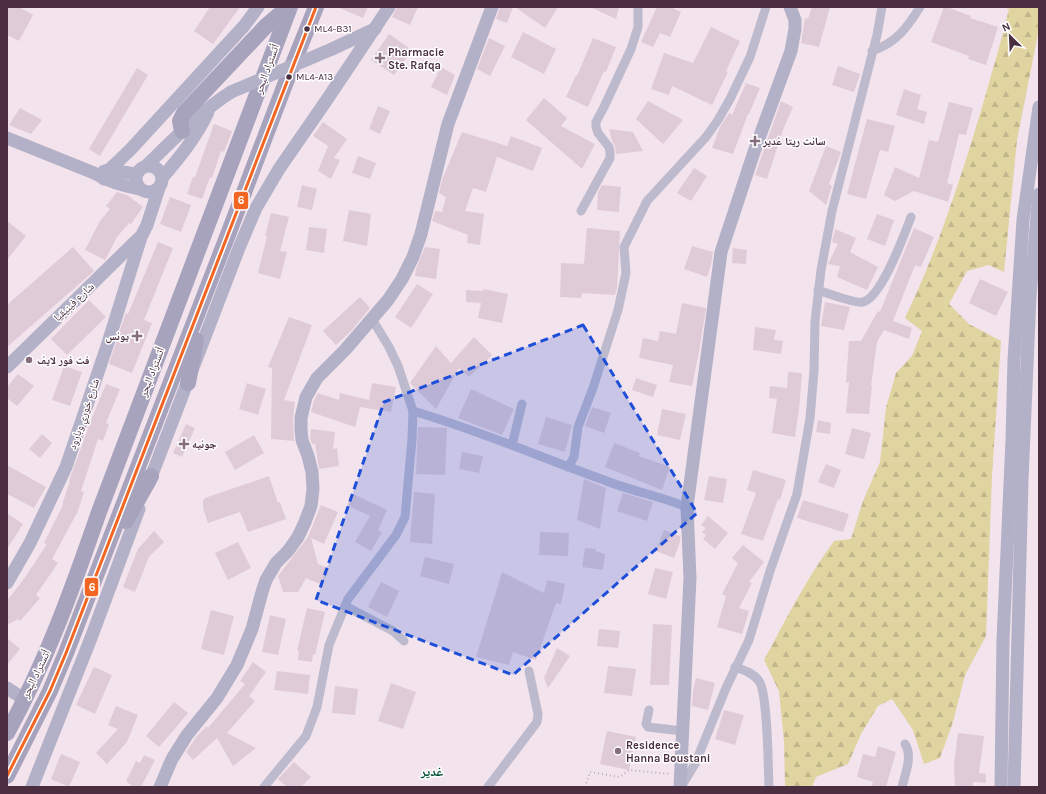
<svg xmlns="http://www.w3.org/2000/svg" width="1046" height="794" font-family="Karla,'Noto Naskh Arabic',sans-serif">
<defs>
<pattern id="forest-firs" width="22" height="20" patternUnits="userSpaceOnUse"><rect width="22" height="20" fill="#e0d4a1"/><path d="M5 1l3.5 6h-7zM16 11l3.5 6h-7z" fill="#c2b68c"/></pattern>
</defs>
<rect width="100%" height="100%" fill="#f3e3ec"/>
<!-- forest -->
<path fill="url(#forest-firs)" d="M1002,7H1039V29L1017,140L1004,272L989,265L967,271L949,304L969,324L1001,341L992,476L986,636L965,675L953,722L940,758L924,764L913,730L892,699L878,706L861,734L848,764L816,777L812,787H785L784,741L779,691L764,660C786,619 807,578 834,541L851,539L863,501L880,462L886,408L896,373L912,356L922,331L905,318C939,247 963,172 985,97C993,68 1002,39 1009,9Z"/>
<!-- building -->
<g fill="#dfcbd7">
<polygon points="7,7 19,7 33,15 19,41 7,35"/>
<polygon points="210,7 240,7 213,44 194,31"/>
<polygon points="337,7 368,7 363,18"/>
<polygon points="397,7 418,7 410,25 392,17"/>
<polygon points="500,7 513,7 507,23 496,19"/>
<polygon points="515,7 558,7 545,28"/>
<polygon points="590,7 619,7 616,19"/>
<polygon points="657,7 671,7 681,12 670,37 660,33 653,47 641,42"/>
<polygon points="812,7 830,7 819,47 801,43 805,18 808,19"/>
<polygon points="944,7 947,7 971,16 970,18 998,27 986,65 968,59 969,56 931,42"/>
<polygon points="711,27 740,41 726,71 728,72 712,105 672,86 669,95 651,89 664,53 693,63"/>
<polygon points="523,32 556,49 544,74 511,57"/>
<polygon points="389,34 412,50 394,75 371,60"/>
<polygon points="489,38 505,46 490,76 477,69"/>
<polygon points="593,38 616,47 606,72 604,71 588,107 566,97 576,75 577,76"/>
<polygon points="838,66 860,74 854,92 832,85"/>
<polygon points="441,67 455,75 447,95 431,87"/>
<polygon points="137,68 148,75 100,156 89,149"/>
<polygon points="746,83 760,88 749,114 748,114 733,154 712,148 720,127 729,113 732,115"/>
<polygon points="904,89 921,95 917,109 927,112 924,124 896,115"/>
<polygon points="544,98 567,118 561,126 595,144 582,169 526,120"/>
<polygon points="648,101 683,120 663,144 636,119"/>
<polygon points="781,101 793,107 783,130 767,179 755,175"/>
<polygon points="949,102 973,108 966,135 959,134 947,183 953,185 948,202 914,191 895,201 884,195 895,167 919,178 929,140 938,142"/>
<polygon points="378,106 390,111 380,134 369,129"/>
<polygon points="20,108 42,120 31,134 9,125"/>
<polygon points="867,119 895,126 888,152 880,150 866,199 847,194"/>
<polygon points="323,122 347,139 334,158 340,160 331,179 318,171 328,146 313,136"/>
<polygon points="214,124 232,131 224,152 221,151 212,178 210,177 202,199 187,194 193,177 195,177"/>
<polygon points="609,129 633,132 643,151 616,154 615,146 612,141"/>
<polygon points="462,132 507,146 511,136 542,148 533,171 497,157 486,192 473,188 465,211 484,214 480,245 467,243 468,235 432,221 435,211 442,212 446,197 439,193 442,180"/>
<polygon points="826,146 841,152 829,184 832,186 826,205 809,191"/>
<polygon points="358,156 376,163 370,179 352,173"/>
<polygon points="694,168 707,176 691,201 677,193"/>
<polygon points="302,185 317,189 312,210 297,207"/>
<polygon points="602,185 621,187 619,212 597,210 598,192"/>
<polygon points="117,192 127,195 143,207 131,224 129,223 117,237 105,260 85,250 100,221 110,209 106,206"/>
<polygon points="170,197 191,205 181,232 160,224"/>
<polygon points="349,210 371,214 367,246 343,241"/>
<polygon points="271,213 289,217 280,251 287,252 280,279 258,273 267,236 265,236"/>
<polygon points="877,214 894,220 885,246 867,239"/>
<polygon points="7,221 26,236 7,260"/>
<polygon points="309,227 327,229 324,253 306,250"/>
<polygon points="587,228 620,231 617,288 615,295 582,293 581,298 560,297 561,263 584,264"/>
<polygon points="914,228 934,237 921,267 915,265 893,321 912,328 909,339 884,330 877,342 871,386 872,386 869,414 846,413 849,382 846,383 849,341 861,341 878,311 880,312"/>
<polygon points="835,229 856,238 850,252 878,267 867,290 837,277 840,266 828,264 838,244 832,242"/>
<polygon points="158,242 173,248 144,320 152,323 132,373 109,364 124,318 126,313 128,314"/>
<polygon points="692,246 713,252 711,265 707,277 684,269"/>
<polygon points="73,247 94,271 7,347 7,305"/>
<polygon points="425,247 440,249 436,279 415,276 416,269"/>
<polygon points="733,248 747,250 746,264 732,263"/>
<polygon points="980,279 1008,292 996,316 969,303"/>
<polygon points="417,284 433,294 411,328 395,317"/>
<polygon points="483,289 508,294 502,323 478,318 481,303 466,302 466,290 483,291"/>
<polygon points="360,297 370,308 351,331 336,345 323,331"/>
<polygon points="89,300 106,317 67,355 51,339"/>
<polygon points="825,302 850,307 844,330 821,326"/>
<polygon points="682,303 706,308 699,352 692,386 669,382 673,365 639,358 643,338 658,341 660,331 676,334"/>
<polygon points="289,317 312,325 284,400 295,402 293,418 294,441 271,439 272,368 268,367"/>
<polygon points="755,327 776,330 774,340 783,341 781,354 753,350"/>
<polygon points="474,337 492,355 469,377 459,368 436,409 410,383 436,346 451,363"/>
<polygon points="64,366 82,372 70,406 52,400"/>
<polygon points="788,372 802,373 799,410 795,437 772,433 777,399 769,398 770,386 787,388"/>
<polygon points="18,374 34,386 17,406 7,398 7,387"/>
<polygon points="636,378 657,385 653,397 632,390"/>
<polygon points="247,383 266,389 258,415 239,409"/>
<polygon points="372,383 396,387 391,412 360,407 355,427 311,412 314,400 318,393 339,400 340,393 369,400"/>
<polygon points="106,384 120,389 106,423 109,424 103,441 98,439 81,491 84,492 78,511 52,559 58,563 36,595 40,598 20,621 18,619 7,625 7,601 26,576 47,544 44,543 63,505 62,505 70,481 69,481 70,478 92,418"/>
<polygon points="471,389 514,409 502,435 458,418"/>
<polygon points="592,407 611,413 604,433 585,426"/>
<polygon points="662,409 686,414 680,440 657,435"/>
<polygon points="546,417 572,425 565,452 538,444"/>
<polygon points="818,420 831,423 830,434 816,432"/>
<polygon points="186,424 195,428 182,457 173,453"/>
<polygon points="418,427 447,428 445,475 416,474"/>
<polygon points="852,428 871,433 864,459 845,454"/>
<polygon points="311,429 335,432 333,449 337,448 339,466 319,469 315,444 312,444 310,438"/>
<polygon points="42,434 52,443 40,458 29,449"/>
<polygon points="254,435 264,453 235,470 225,452"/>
<polygon points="614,443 640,453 639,456 670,467 662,490 605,467"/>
<polygon points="462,452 483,456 479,473 459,469"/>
<polygon points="826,464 841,470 834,488 818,482"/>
<polygon points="7,465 46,487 34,508 7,494"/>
<polygon points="753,470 786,480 780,500 778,499 763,541 741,534 756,493 747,490"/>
<polygon points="269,476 278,503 280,502 286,519 248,532 240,512 208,523 203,508 203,501 205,498"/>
<polygon points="709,476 727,479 723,503 704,500"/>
<polygon points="584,479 606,488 600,529 577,520"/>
<polygon points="414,492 435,494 432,544 410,542"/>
<polygon points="623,493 653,502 647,521 617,511"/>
<polygon points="353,494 387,510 378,530 382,532 371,551 355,542 370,516 347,505"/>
<polygon points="803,500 849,514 843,532 797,518"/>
<polygon points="321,505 338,512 324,544 311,538 318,564 329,569 322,585 306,578 298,592 283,592 278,576 308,537"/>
<polygon points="7,513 23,524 7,549"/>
<polygon points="708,516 728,533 715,549 703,539 706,535 702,532 706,528 701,525"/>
<polygon points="664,530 680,536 680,542 674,558 656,551"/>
<polygon points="154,531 164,542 149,557 135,592 123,587 138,549"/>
<polygon points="540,532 569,533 568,556 539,555"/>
<polygon points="238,542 251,568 228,580 215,553"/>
<polygon points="743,545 764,562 749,582 752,583 739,608 749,611 742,634 717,627 726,596 722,594 738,563 732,558"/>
<polygon points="585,548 596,549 596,551 605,554 603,570 582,567"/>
<polygon points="425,557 454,564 449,584 420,576"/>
<polygon points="655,568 673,572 666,599 648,594"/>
<polygon points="502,572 544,593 547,580 565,584 561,604 556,603 536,660 513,652 509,665 476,657"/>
<polygon points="381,582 399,591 387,617 368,607"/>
<polygon points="307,608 325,612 315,655 313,654 312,662 298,660 299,651 297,651"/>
<polygon points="211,610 234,616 224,655 201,649"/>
<polygon points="270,615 286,619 278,655 262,652"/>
<polygon points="653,624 672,625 669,685 650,685"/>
<polygon points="599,629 620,631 618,648 597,646"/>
<polygon points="7,638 20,649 7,665"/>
<polygon points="557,648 570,656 548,688 544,678"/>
<polygon points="253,662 266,672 249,696 255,701 227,733 256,748 233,766 217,738 193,760 186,752 197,736 207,726 208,728 245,684 240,681"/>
<polygon points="608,666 636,669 632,696 604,693"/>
<polygon points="94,667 112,675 95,714 76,705"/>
<polygon points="277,671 310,675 308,694 274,690"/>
<polygon points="696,678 715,683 708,710 692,706 693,691"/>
<polygon points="391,683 416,692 403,729 378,721"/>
<polygon points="335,686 358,689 355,715 332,713"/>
<polygon points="174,702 188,713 159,747 146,736"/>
<polygon points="116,706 138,715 127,742 107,764 96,753 118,729 108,725"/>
<polygon points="724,710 744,715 735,745 715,739"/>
<polygon points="607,731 636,737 629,770 600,764"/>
<polygon points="958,733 984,736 979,773 986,774 986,783 973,782 973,787 955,787 954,765"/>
<polygon points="878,746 896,752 886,787 871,787 873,782 857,777 863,754 875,757"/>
<polygon points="61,754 80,762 69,787 51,779"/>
<polygon points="144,755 155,760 141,787 133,787 126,781 136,761 140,763"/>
<polygon points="294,762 311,777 301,787 287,787 278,779"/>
</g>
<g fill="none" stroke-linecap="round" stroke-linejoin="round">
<!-- path -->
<polyline stroke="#b6b0bd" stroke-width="2" stroke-dasharray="1 3" stroke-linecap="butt" points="585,787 590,772 620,777 629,770 670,774"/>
<!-- street -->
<g stroke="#bdbacd" stroke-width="9">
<path d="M872,51C896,43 907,28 920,7"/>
<polyline points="581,211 610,158 610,152 609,147 598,133 596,127 596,122 604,107 631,49 638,27 638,7"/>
<path d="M818,290C827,293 856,304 863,302C882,297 904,235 911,217"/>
<path d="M413,411C478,430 540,457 604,480C631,491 660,496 687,507"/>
<polyline points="512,445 522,404"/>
<polyline points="568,467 574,457 578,427 593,388 618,310 626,273 624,247 647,201 706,137 718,120 730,99 750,57 766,7"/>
<polyline points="345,606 393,631 404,641"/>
<path d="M735,667C744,670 753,673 759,681C768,694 768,767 769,787"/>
<polyline points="649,710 646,724 648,727 682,731"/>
<polyline points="264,787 306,736 317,707 329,645 348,599 396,535 405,517 412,439 413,411 398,366 389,347 372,319"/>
<polyline points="488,787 537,722 538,714 529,671"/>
<polyline points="681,787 695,764 726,688 749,640 770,571 797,494 810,418 814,371 815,321 821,270 832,211 877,35 882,7"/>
<path d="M902,787C905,774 913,756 905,744"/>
</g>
<!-- secondary -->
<g stroke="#b3b1c7" stroke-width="13">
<polyline points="332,49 375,29"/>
<path d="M7,138L94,173C109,182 123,186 140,189"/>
<path d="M147,165C174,139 200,112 231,92"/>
<circle cx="149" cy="179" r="13"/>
<polyline points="104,171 109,170 136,174"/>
<path d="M162,178C180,157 197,136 208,112"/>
<polyline points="104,179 109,170 130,150 244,26 258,7"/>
<polyline points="7,367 139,238"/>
<polyline points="148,485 239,248 256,208 279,169 326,101 389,7"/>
<polyline points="7,583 30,543 66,467 108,343 141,237 147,225 159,188"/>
<polyline points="7,688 24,699"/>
<polyline points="32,787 91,638 139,509"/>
<polyline points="160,787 172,759 187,735 217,698 237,665 252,629 262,592 266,580 276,563 288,551 298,537 305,522 311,506 313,489 312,472 308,456 302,440 301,429 301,418 306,397 317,378 345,350 388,300 402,279 413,257 421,234 448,124 492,7"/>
<polyline points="680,787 690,578 687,507 721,252 754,152 791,51 795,29 795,20 790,7"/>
<polyline points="1001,787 1003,640 1012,440 1014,360 1023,220 1039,107"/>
<polyline points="1014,787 1022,480 1030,296 1039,194"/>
</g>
<!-- highway -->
<g stroke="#a7a3bd" stroke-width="16">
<polyline points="182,131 180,121 184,113 266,26 288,7"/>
<polyline points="188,383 196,340"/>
<polyline points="126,521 151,476"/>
<path d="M7,733C46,663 73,587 99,512L290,7"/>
<polyline points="7,776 50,691 66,653 229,232 289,74 316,7"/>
</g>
<!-- secondary-bridge -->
<polyline stroke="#b3b1c7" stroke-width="13" points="231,92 332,49"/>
<!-- bus-1 casing -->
<g stroke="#fff" stroke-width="6">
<polyline id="bus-1" points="7,776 50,691 66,653 316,7"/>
</g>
<!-- bus-1 -->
<use href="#bus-1" stroke="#f26522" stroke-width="3"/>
</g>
<!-- marked area -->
<path fill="#1d4ed8" fill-opacity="0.2" stroke="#1d4ed8" stroke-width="3" stroke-dasharray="8 5" stroke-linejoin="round" d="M583,325L697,513L513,675L316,600L384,402Z"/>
<!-- markers -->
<g fill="#4b2f40" stroke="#fff" stroke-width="1.5">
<circle cx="307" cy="29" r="3.5"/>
<circle cx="289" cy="77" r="3.5"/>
</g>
<g fill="#866e7c" stroke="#fff" stroke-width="1.5">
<path d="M378 52h4v4h4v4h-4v4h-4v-4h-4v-4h4z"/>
<path d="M753 135h4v4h4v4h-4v4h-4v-4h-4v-4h4z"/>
<path d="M135 330h4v4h4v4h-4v4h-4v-4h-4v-4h4z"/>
<circle cx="29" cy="360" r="4"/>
<path d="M182 438h4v4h4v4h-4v4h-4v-4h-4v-4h4z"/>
<circle cx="618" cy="751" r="4"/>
</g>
<g text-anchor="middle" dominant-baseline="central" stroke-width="3" stroke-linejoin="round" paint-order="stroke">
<!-- bus labels -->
<g font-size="10" fill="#4b2f40" stroke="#fff" text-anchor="start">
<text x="314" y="29">ML4-B31</text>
<text x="296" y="77">ML4-A13</text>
</g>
<!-- poi labels -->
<g font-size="11" font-weight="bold" fill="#4b2f40" stroke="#fff" text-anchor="start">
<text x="388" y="52">Pharmacie<tspan x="388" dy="13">Ste. Rafqa</tspan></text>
<text x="763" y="141">سانت ريتا غدير</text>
<text x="129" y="336" text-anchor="end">يونس</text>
<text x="37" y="360">فت فور لايف</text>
<text x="192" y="444">جونيه</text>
<text x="626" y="745">Residence<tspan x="626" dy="13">Hanna Boustani</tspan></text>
</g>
<!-- street labels -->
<g font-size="11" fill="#4b2f40" stroke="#fff">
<text transform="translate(267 69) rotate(-70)">أتستراد البحر</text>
<text transform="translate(74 302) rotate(-43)">شارع فينيقيا</text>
<text transform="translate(152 372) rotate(-69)">أتستراد البحر</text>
<text transform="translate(84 414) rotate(-71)">شارع خوري وبارود</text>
<text transform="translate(36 674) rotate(-64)">أتستراد البحر</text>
</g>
<!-- quarter labels -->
<g font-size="13" font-weight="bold" fill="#024f36" stroke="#fff">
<text x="432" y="771">غدير</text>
</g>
</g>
<g stroke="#fff" stroke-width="1.5">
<rect x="233" y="191" width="16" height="19" rx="4" fill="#f26522"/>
<rect x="84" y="577" width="15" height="20" rx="4" fill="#f26522"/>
</g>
<g font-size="11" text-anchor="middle" font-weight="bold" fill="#fff">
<text x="241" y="204">6</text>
<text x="92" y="591">6</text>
</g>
<!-- border -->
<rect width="1046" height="794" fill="none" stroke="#4b2f40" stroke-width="16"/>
<!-- north arrow -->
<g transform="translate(1010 36) rotate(336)" stroke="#ffffff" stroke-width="3" paint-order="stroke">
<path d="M0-3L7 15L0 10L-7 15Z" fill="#4b2f40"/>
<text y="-6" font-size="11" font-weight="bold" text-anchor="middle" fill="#4b2f40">N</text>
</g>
</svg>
